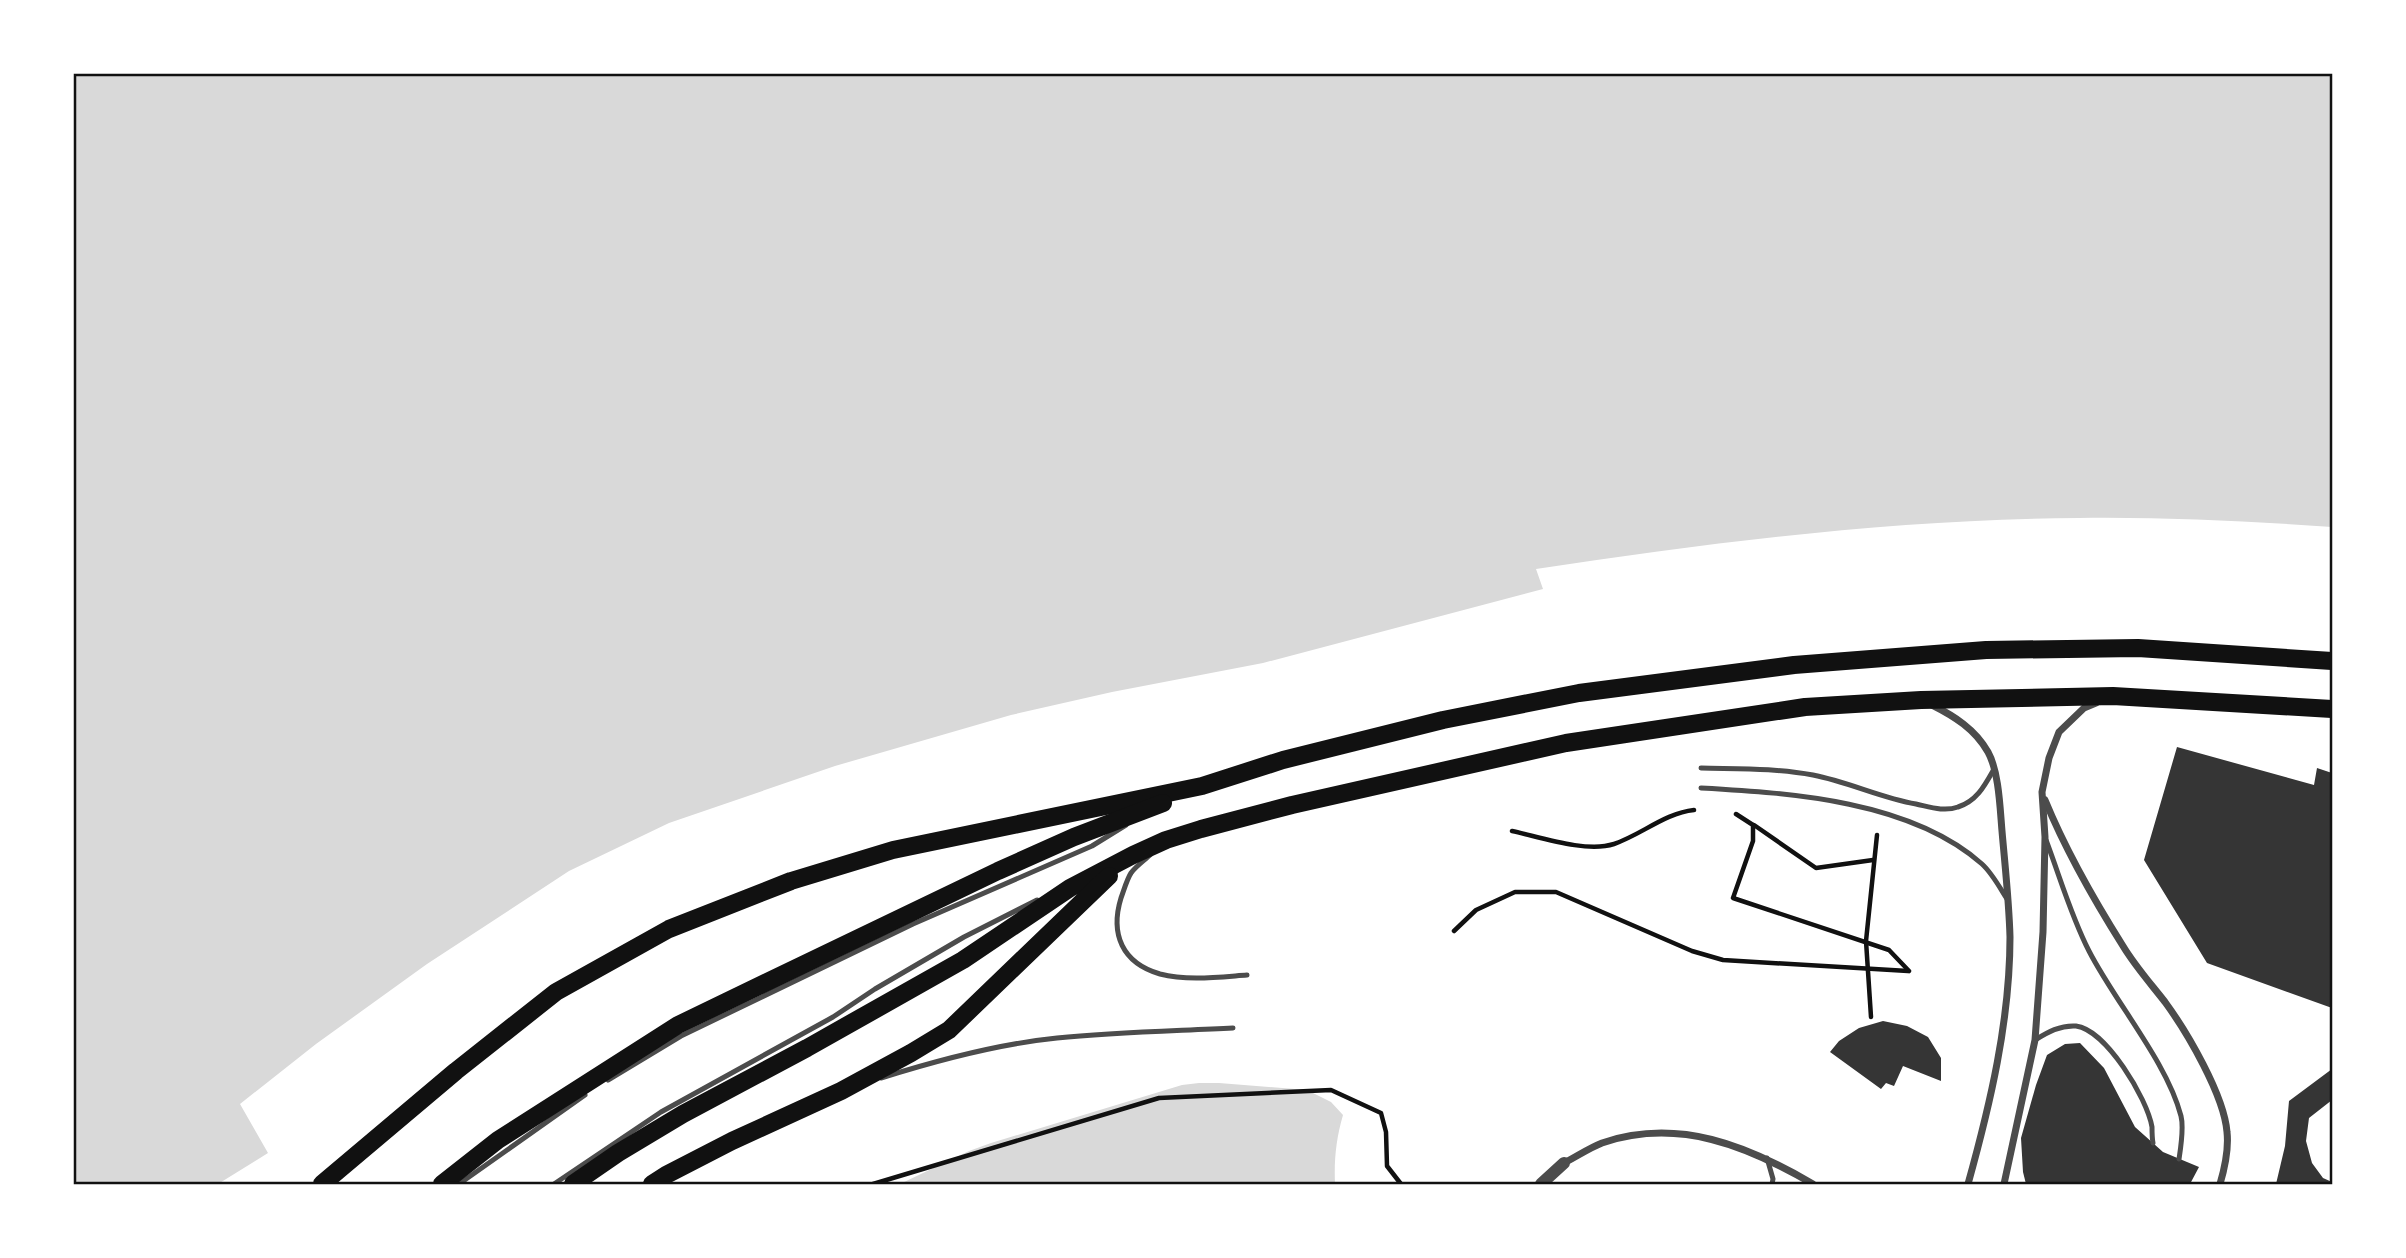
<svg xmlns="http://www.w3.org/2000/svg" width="2406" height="1258" font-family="Karla,sans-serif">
<rect width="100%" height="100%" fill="#fff"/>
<!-- water -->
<g fill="#d9d9d9">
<path d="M74,74H2332V527C2248,521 2164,517 2079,518C1897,519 1715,542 1536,569L1543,589L1263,663L1112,692L1011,715L835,766L669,823L569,871L427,964L316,1044L240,1104L268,1153L218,1184H74Z"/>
<path d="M1199,1083H1219L1307,1090L1331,1102L1343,1115C1336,1139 1334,1160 1335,1184H900L969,1151L991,1143L1182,1085Z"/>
</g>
<!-- building -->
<g fill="#353535">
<polygon points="2177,747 2314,785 2317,768 2332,773 2332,1008 2207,963 2144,860"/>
<polygon points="1883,1021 1907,1026 1928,1037 1941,1058 1941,1081 1903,1066 1894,1086 1886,1083 1881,1089 1830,1052 1839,1041 1859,1028"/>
<polygon points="2080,1043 2104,1068 2135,1127 2163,1152 2199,1167 2190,1184 2026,1184 2023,1172 2021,1138 2036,1085 2047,1055 2065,1044"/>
<polygon points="2332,1069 2332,1100 2309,1118 2306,1141 2312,1163 2323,1178 2332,1182 2332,1184 2276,1184 2285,1146 2289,1101"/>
</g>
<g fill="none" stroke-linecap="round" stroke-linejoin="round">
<!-- path -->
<g stroke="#111" stroke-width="4.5">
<polyline points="1736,814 1753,825 1753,841 1733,898 1889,950 1909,971"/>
<polyline points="1754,825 1816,868 1873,860"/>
<path d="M1512,831C1540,837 1586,853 1614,844C1641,835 1665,813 1694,810"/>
<polyline points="1454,931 1476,910 1515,892 1556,892 1692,951 1723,960 1908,971"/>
<polyline points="1871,1017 1866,941 1877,835"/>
<polyline points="873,1184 1159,1098 1331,1090 1381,1113 1386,1132 1387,1166 1401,1184"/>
</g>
<!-- service -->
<g stroke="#4c4c4c" stroke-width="5">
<path d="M1701,768C1738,769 1776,768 1813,775C1849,782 1881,798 1916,804C1930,807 1944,812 1958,807C1977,801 1985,785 1994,769"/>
<path d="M1701,788C1792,793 1911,801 1982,864C1992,873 2000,888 2007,899"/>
<path d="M2046,840C2060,877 2071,916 2089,951C2115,1002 2167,1062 2181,1116C2184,1128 2181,1146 2179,1159"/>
<path d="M1151,854C1145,860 1136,866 1131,873C1127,879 1124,890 1121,898C1110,934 1122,963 1160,974C1187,981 1219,977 1247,975"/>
<path d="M2035,1040C2048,1032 2060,1025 2076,1026C2106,1030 2147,1098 2152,1127C2152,1132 2152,1138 2153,1143"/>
<path d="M881,1078C938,1060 997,1044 1057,1038C1115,1032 1175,1031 1233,1028"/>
<polyline points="608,1080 681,1036 913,924 1092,846 1126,825"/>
<polyline points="1767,1158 1773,1179 1772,1184"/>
<polyline points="459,1184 585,1095"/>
<polyline points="554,1184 661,1112 833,1017 875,989 964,937 1037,900"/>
</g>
<!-- minor -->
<g stroke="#4c4c4c" stroke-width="7">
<path d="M1932,705C1954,716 1975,729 1988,752C1999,772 2000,808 2002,831C2005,866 2009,901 2010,937C2010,1021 1990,1105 1968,1184"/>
<path d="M2045,800C2066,851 2094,900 2123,946C2135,966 2151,984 2165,1002C2187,1032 2224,1095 2227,1132C2229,1150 2225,1167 2220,1184"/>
<path d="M1564,1163C1576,1157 1589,1148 1602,1143C1678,1117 1748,1146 1813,1184"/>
<polyline points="2004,1184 2035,1040 2043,932 2045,837 2042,792 2049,758 2059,732 2084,708 2096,703"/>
</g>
<!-- tertiary -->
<polyline stroke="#4c4c4c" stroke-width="12" points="1541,1184 1564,1163"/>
<!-- primary -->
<g stroke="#111" stroke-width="18">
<polyline points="322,1184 456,1071 556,992 669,929 791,881 893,850 1202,786 1283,760 1443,720 1579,693 1794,665 1986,650 2138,648 2332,661"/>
<polyline points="442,1184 498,1140 678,1025 998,871 1074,837 1163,803"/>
<polyline points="573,1184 618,1153 683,1114 807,1048 963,960 1070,888 1133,855 1166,840 1201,829 1292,805 1566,743 1805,707 1921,700 2113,696 2332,709"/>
<polyline points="652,1184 666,1175 732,1141 841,1091 911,1053 949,1030 1109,876"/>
</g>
</g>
<!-- border -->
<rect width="2406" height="1258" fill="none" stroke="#ffffff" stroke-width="150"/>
<rect x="75" y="75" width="2256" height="1108" fill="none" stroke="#111" stroke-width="2.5"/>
</svg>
